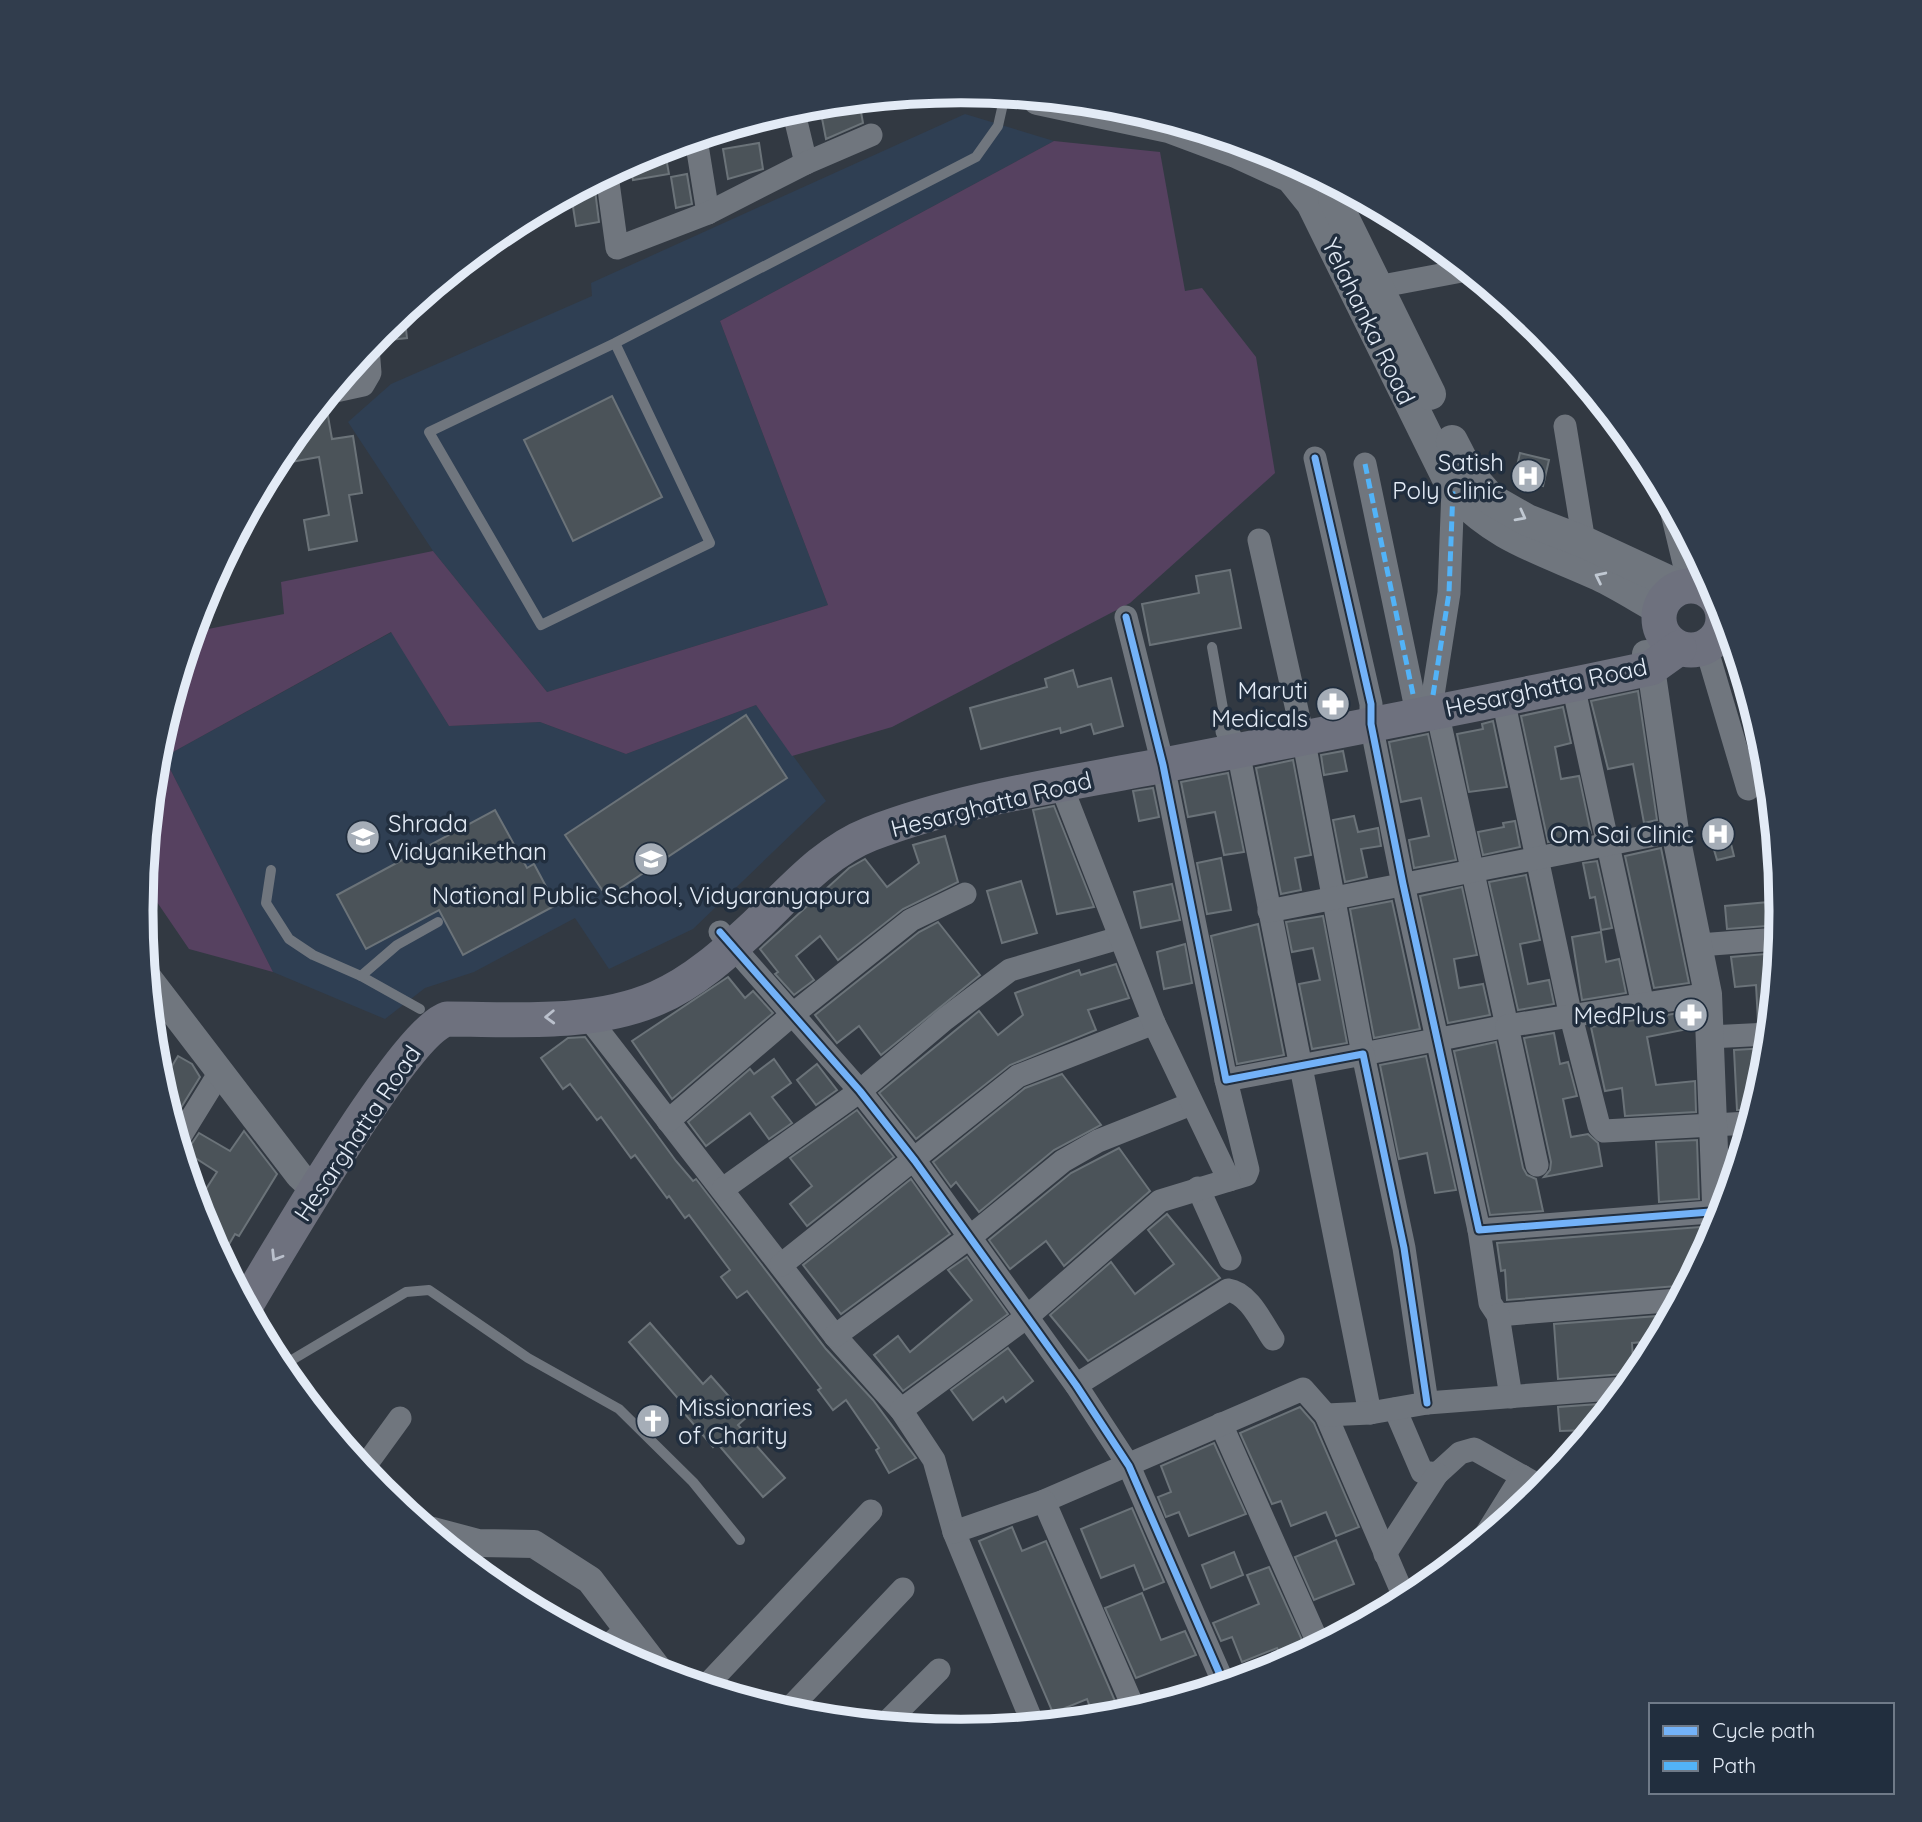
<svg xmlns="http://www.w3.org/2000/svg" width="1922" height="1822" font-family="Quicksand,sans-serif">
<rect width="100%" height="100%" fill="#323942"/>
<!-- built -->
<g fill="#2f3f53">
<polygon points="965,114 1054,141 720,321 828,605 547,692 433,551 348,422 391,384 592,296 591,283"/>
<polygon points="392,632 449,726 540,722 626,754 756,705 826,801 693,929 609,969 575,918 474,972 425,988 385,1019 273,972 164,757"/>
</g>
<!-- green -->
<polygon fill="#564160" points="1054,141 1160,152 1185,291 1202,288 1256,357 1275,473 1130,603 892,727 792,756 756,705 626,754 540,722 449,726 391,632 164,757 273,972 189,949 144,883 157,751 193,632 284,614 281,582 433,551 547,692 828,605 720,321"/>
<!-- building -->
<g fill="#4b5359" stroke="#6b7379" stroke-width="2">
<polygon points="859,101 863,123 826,139 820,108"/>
<polygon points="759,143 763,169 728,179 723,149"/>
<polygon points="665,152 669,174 633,180 629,163 644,155"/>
<polygon points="687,174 692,204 676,208 671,177"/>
<polygon points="594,182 599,222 576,226 571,194"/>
<polygon points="404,312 407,338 380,341 376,337 381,331"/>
<polygon points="612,396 662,497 573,541 524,440"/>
<polygon points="322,403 326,405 332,439 353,436 362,493 349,495 357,541 309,550 304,520 329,515 319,457 274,465"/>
<polygon points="1520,453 1549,460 1543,486 1514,479"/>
<polygon points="1230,570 1241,628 1150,645 1142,604 1199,593 1196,576"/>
<polygon points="1073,670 1078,687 1111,678 1123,726 1094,734 1091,724 1061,733 1060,728 981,749 970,708 1047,687 1045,679"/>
<polygon points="1638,691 1657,820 1644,823 1633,764 1608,769 1591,701"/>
<polygon points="1563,707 1571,743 1555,747 1561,779 1579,776 1591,833 1548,842 1521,716"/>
<polygon points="746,715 787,778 607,897 565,835"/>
<polygon points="1493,721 1507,787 1469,792 1457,734 1483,729 1482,724"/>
<polygon points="1428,734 1456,860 1414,868 1409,840 1429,836 1421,798 1401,802 1389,742"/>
<polygon points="1343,751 1347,771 1324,775 1321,755"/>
<polygon points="1293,760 1311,855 1295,858 1301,890 1281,894 1256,768"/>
<polygon points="1228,773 1244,852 1224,855 1215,812 1188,817 1181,782"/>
<polygon points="1153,788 1159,817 1139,821 1133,791"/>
<polygon points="1054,806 1094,907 1057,914 1033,810"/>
<polygon points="495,810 527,868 534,864 556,905 463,955 439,910 366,949 337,895"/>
<polygon points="1354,816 1358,832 1378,828 1381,846 1361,849 1367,877 1345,882 1333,820"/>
<polygon points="1515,821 1520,847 1483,855 1478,832 1504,827 1503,823"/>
<polygon points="1726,824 1734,856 1717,860 1708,829"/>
<polygon points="945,836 958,882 903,909 838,960 820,936 796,956 814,980 794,995 775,974 778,972 760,949 849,868 865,859 887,887 919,863 913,845"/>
<polygon points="1661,848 1689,983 1654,988 1625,856"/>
<polygon points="1221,858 1231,910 1207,914 1197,863"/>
<polygon points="1597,861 1612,928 1601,930 1595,897 1590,898 1583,863"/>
<polygon points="1526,875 1540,940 1520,944 1528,984 1549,980 1554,1004 1518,1010 1489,882"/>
<polygon points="1021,881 1037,933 1002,943 987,891"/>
<polygon points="1172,884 1180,920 1141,928 1134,892"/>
<polygon points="1462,887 1477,955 1454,959 1459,988 1483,984 1490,1015 1448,1023 1420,896"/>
<polygon points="1392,901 1420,1029 1374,1038 1350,909"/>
<polygon points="1780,901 1780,925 1727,929 1725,906"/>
<polygon points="1323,916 1347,1043 1312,1049 1299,984 1320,980 1313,948 1292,952 1286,922"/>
<polygon points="938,922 980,975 881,1055 859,1026 837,1043 815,1015 919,932"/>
<polygon points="1258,924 1284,1055 1237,1064 1211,936"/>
<polygon points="1601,932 1606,962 1619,959 1626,993 1582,1000 1572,937"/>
<polygon points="1185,944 1192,983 1164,989 1157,952"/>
<polygon points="1777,953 1770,1020 1758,1021 1756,985 1735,987 1731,957"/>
<polygon points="1116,964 1129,998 1088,1010 1096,1030 1010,1065 916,1139 879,1093 979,1011 998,1035 1023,1015 1015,993 1079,970 1081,975"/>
<polygon points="728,977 745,998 753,991 773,1013 672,1099 632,1041"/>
<polygon points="1692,1011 1693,1028 1647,1037 1656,1085 1695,1081 1696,1112 1625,1116 1622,1088 1605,1091 1591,1027"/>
<polygon points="1554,1033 1560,1064 1568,1062 1577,1096 1563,1099 1571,1137 1588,1134 1598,1143 1602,1166 1544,1177 1550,1170 1551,1162 1524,1038"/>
<polygon points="585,1037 676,1161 693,1181 696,1179 826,1349 873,1400 916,1458 889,1473 876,1450 879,1448 846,1400 833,1410 818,1390 821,1388 747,1291 737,1298 721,1277 730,1270 689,1215 685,1218 669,1196 667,1198 635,1155 631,1158 601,1117 597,1120 570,1084 563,1089 541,1058 568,1038"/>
<polygon points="1496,1042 1523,1168 1527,1175 1536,1179 1543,1211 1490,1215 1454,1051"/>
<polygon points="1767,1048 1765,1071 1753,1110 1737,1110 1734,1050"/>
<polygon points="178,1056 192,1064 200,1077 172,1122 161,1084"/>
<polygon points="1426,1056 1456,1190 1435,1193 1427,1153 1399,1159 1380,1065"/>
<polygon points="774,1059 791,1083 772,1097 792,1123 769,1139 750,1113 706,1146 688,1122 750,1069 754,1074"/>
<polygon points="817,1064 837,1090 816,1105 797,1080"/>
<polygon points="1062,1074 1101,1125 1054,1150 979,1212 956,1182 951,1187 933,1162 1025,1088"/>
<polygon points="857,1110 894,1157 807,1226 790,1204 812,1186 790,1158"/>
<polygon points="244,1131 277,1174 239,1236 235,1234 221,1258 203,1224 197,1203 217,1172 186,1152 199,1133 230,1151"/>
<polygon points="1697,1140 1699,1199 1659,1202 1656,1142"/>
<polygon points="1119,1148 1150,1191 1064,1266 1046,1241 1010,1269 989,1240 1071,1173"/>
<polygon points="911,1179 950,1234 841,1314 803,1265"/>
<polygon points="1167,1214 1220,1278 1088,1361 1050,1315 1111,1262 1135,1294 1174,1264 1148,1230"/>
<polygon points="1700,1227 1706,1248 1685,1288 1677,1286 1507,1300 1505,1270 1501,1271 1497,1243"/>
<polygon points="967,1257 1008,1314 903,1391 874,1355 898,1336 910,1352 972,1300 948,1270"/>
<polygon points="1671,1315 1656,1341 1632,1343 1634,1378 1624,1374 1558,1379 1554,1324"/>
<polygon points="650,1323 703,1384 711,1376 747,1417 738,1425 785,1478 763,1497 717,1443 713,1447 678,1406 682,1403 629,1342"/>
<polygon points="1008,1348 1033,1381 1006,1402 1003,1397 973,1420 951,1390"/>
<polygon points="1613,1403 1591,1430 1560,1431 1558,1407"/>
<polygon points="1300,1407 1314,1423 1359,1527 1336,1536 1326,1512 1291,1526 1281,1501 1272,1504 1240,1433"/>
<polygon points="1214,1443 1246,1514 1189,1536 1179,1512 1166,1517 1158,1497 1171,1492 1161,1466"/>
<polygon points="1132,1508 1164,1582 1144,1590 1134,1565 1101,1578 1081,1529"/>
<polygon points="1012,1527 1022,1551 1046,1541 1121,1715 1094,1718 1087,1699 1053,1713 979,1541"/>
<polygon points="1336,1540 1354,1584 1314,1600 1295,1557"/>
<polygon points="1234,1552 1243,1575 1211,1588 1202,1565"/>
<polygon points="1269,1567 1307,1651 1283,1664 1277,1648 1242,1662 1232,1637 1221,1641 1213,1623 1259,1604 1247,1575"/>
<polygon points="1142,1593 1161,1640 1185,1631 1196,1655 1136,1678 1105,1608"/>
</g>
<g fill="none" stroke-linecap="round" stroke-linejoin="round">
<!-- service -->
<g stroke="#70767e" stroke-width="10">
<polyline points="615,343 710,543 541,625 429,432 615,343 976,157 998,126 1005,95"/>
<polyline points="1212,647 1227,731"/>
<polyline points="271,870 266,903 289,939 313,955 361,976 420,1009"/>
<polyline points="361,976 397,945 438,922"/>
<polyline points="280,1367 406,1292 429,1290 528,1358 619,1409 693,1482 740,1540"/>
</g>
<!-- minor -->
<g stroke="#70767e" stroke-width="23">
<polyline points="793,109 806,163"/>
<polyline points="696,139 708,213"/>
<polyline points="607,175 617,248 708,213 806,163 871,135"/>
<polyline points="1377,287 1467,270"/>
<polyline points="331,392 363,385 370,373 368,348"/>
<polyline points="1565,426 1584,542"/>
<polyline points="1315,458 1371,704 1371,724 1403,884 1479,1230 1723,1211"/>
<polyline points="1365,464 1414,699"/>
<polyline points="1259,540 1303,737 1363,1054 1507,1026 1437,711"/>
<polyline points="1126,617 1163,765 1226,1080 1363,1054 1404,1248 1427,1403"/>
<polyline points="1706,647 1748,789"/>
<polyline points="1573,685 1643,1005"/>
<polyline points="1433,695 1449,593 1453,489"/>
<polyline points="1503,699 1571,1017 1599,1126 1604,1131 1749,1123"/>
<polyline points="1227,731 1238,751 1370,1413"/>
<polyline points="1269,911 1675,831"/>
<polyline points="720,932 860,1091 915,1161 1076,1385 1129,1466 1224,1684"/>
<polyline points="1699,945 1778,939"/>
<polyline points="587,1016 835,1336 901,1410 934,1460 954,1532 1033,1724"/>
<polyline points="1709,1037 1769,1034"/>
<polyline points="1226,1080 1248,1170 1246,1175 1229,1180"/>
<polyline points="668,1121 792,1015 911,920 965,894"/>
<polyline points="178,1140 220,1072"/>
<polyline points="1537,1165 1507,1026 1708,994"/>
<polyline points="1198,1188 1230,1259"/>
<polyline points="723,1189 860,1091 945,1019 1010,970 1119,938"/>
<polyline points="1479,1230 1490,1303 1498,1315 1678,1300"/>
<polyline points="781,1265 1018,1076 1154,1023"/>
<polyline points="1498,1315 1511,1397"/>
<polyline points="835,1336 970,1237 1063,1161 1098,1141 1191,1104"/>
<path d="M1076,1385L1228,1290C1249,1293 1262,1323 1273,1339"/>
<polyline points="1395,1409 1422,1472 1437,1474 1460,1453 1474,1449 1543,1488"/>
<polyline points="901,1410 1028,1316 1160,1201 1229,1180 1154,1023 1061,785"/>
<polyline points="1326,1415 1405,1599"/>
<polyline points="1221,1424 1319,1645"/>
<polyline points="363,1469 400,1418"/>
<polyline points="1044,1501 1303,1389 1326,1415 1370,1413 1427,1403 1625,1388"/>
<polyline points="954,1532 1044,1501 1135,1711"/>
<polyline points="1483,1539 1522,1476"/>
<polyline points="1385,1554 1437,1474"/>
<polyline points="607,1647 627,1628"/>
<polyline points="706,1686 871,1511"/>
<polyline points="787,1711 903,1589"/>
<polyline points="885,1724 939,1670"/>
</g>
<!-- tertiary -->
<g stroke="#70767e" stroke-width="28">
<polyline points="1675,515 1692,586"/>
<polyline points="1646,654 1651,668 1675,831 1708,994 1717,1228"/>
<polyline points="148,978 299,1175 316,1191"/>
<polyline points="429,1530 478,1543 534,1544 590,1580 661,1673"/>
</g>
<!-- secondary -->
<g stroke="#70767e" stroke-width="32">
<path d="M1038,99L1169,127L1236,152L1291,177L1312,203L1453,489C1493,537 1545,550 1599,575C1620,585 1640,598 1660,609"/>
<polyline points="1334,199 1430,394"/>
<polyline points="1452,441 1469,474 1492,500 1527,520 1584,542 1681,587"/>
</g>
<!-- primary -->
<g stroke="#6e717e" stroke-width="35">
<circle cx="1691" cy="618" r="32"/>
<path d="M246,1305C276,1255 405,1032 447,1019C516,1019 592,1026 657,998C694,982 726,953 755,926C790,893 824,852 870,834C963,798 1067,784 1164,765C1327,733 1489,703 1651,668L1679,648"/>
</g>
<!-- quiet -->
<g stroke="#52b3f8" stroke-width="5" stroke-dasharray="10 5" stroke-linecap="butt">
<polyline points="1365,464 1414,699"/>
<polyline points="1433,695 1449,593 1453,489"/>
</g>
<!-- cycleway casing -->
<g stroke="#212e3e" stroke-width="11">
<g id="cycleway">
<polyline points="1315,458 1371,704 1371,724 1403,884 1479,1230 1723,1211"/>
<polyline points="1126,617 1163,765 1226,1080 1363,1054 1404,1248 1427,1403"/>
<polyline points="720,932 860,1091 915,1161 1076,1385 1129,1466 1224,1684"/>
</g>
</g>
<!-- cycleway -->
<use href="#cycleway" stroke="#73b2f8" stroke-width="7"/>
</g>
<!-- one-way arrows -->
<defs><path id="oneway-chevron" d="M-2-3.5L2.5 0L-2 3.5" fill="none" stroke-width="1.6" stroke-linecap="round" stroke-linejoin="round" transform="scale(1.75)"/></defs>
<g stroke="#c0c8d2">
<use href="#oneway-chevron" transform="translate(1521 516) rotate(28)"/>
<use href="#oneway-chevron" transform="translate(1600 577) rotate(-154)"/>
</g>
<g stroke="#bac0cc">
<use href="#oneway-chevron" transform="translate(550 1017) rotate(178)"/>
<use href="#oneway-chevron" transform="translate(276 1256) rotate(122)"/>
</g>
<!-- icons -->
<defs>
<g id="hospital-disc" transform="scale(1.75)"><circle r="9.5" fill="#a5adb7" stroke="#212e3e"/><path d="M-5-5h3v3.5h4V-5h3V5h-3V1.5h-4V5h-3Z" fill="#fff"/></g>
<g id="pharmacy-disc" transform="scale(1.75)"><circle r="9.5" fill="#a5adb7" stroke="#212e3e"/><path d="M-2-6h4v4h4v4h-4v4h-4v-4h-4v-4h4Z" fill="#fff"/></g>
<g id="school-disc" transform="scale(1.75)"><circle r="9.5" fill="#a5adb7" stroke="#212e3e"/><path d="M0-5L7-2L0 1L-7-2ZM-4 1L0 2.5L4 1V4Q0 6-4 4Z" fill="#fff"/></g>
<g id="church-disc" transform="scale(1.75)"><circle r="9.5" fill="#a5adb7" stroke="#212e3e"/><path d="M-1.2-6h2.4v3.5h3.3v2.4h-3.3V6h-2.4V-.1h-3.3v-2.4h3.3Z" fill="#fff"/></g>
</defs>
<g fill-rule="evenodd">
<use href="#hospital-disc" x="1528" y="476"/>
<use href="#pharmacy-disc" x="1333" y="704"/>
<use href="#hospital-disc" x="1718" y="834"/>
<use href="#school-disc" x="363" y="837"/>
<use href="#school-disc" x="651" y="859"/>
<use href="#pharmacy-disc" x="1691" y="1015"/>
<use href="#church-disc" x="653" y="1421"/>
</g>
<g text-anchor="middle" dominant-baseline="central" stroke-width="7" stroke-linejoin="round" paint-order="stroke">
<!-- street labels -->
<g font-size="24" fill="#e3ebf6" stroke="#212e3e">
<text transform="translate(1369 321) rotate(64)">Yelahanka Road</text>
<text transform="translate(1546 687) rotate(-12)">Hesarghatta Road</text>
<text transform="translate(991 804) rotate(-14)">Hesarghatta Road</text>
<text transform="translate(357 1133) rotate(-56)">Hesarghatta Road</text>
</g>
<!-- poi labels -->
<g font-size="24" fill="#e3ebf6" stroke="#212e3e" text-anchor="end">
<text x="1504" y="462">Satish<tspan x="1504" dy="28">Poly Clinic</tspan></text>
<text x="1308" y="690">Maruti<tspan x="1308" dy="28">Medicals</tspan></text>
<text x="388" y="823" text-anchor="start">Shrada<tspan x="388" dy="28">Vidyanikethan</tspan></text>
<text x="1694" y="834">Om Sai Clinic</text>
<text x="651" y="895" text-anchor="middle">National Public School, Vidyaranyapura</text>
<text x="1666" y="1015">MedPlus</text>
<text x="678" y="1407" text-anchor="start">Missionaries<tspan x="678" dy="28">of Charity</tspan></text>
</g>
</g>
<!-- crop -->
<path d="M0 0H1922V1822H0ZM153 911a808 808 0 1 1 1616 0a808 808 0 1 1-1616 0Z" fill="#313d4d" fill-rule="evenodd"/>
<path fill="none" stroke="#e3ebf6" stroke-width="9" d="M153 911a808 808 0 1 1 1616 0a808 808 0 1 1-1616 0Z"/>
<!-- legend -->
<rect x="1649" y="1703" width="245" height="91" fill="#212e3e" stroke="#6f7a88" stroke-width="2"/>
<rect x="1663" y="1726" width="35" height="10" fill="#73b2f8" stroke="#6f7a88" stroke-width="2"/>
<text x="1712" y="1738" font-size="21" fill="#e3ebf6">Cycle path</text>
<rect x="1663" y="1761" width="35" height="10" fill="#52b3f8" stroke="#6f7a88" stroke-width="2"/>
<text x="1712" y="1773" font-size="21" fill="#e3ebf6">Path</text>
</svg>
